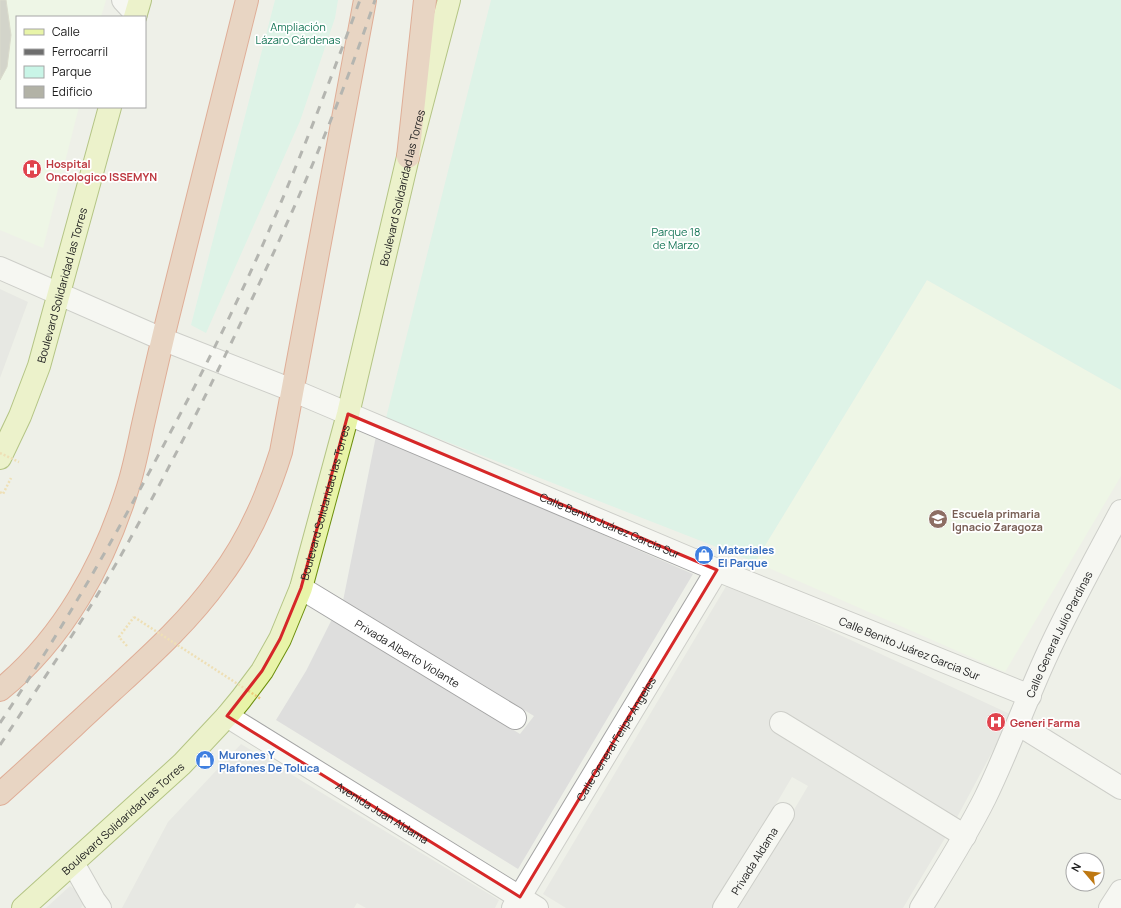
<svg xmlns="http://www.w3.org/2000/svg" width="1121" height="908" font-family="Manrope,sans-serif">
<rect width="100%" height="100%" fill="#eef0e8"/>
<!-- residential -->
<g fill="#dededd">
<polygon points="0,289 28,302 0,378"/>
<polygon points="376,436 693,574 518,869 276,720 306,671 333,617 520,734 534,716 343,601"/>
<polygon points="728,583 1012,715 954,823 903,908 736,908 808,786 792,777 715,908 566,908 543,894"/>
<polygon points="241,744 499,900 495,908 366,908 357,903 354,908 122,908 168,822"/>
<polygon points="70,886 87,898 81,908 46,908"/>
</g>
<!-- education -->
<g fill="#eefce4">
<polygon points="0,0 106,0 101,17 17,17 17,107 79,107 43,248 0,230"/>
<polygon points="927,280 1121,390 1121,476 1005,672 755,562"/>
</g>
<!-- park -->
<g fill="#c9f5e7">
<polygon points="275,0 338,0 335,18 300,121 206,333 191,325"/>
<polygon points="491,0 1121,0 1121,390 927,280 755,562 386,418"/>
</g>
<!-- building -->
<polygon fill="#b2b2a6" stroke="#c0c0ab" points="0,0 6,0 11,35 7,67 0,80"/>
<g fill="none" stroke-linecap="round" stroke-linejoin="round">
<!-- minor casing -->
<g stroke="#a4a4a4" stroke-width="24">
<g id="minor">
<polyline points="123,0 136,14"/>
<path id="s1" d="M0,268L162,339L292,390L717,570L1030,696"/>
<path id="s2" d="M301,588L515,718"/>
<path id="s3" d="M227,716L537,908"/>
<polyline points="781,723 965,836"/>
<polyline points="1018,724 1121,788"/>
<polyline points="73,863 94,900 100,908"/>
<path id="s4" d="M513,908L717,570"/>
<path id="s5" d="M724,908L783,814"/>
<path id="s6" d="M921,908C943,872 966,836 985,798C1007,753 1024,705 1045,659C1068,608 1095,560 1121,511"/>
<polyline points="1110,908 1121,891"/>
</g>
</g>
<!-- major casing -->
<g stroke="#6d8f0d" stroke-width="24">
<g id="major">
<polyline points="135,17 140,0"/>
<path id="s7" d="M0,458L20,416L39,366L110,107"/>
<path id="s8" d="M23,908L182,764L227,716L241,699L262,671L280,639L301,588L348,414L408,157L449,0"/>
</g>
</g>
<!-- highway casing -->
<g stroke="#cc5c36" stroke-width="24">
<g id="highway">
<polyline points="408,157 425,0"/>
<path d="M0,690C63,639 104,564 128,487C134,468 138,448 142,429C151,389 160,349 170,309C196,206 222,103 247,0"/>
<path d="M0,794C38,760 75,725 112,691C150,656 189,621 219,579C248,541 267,497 281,452L365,0"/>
</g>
</g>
<!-- path -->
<g stroke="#eecb7a" stroke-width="2.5" stroke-dasharray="2 2" stroke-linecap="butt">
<polyline points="0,492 3,494 11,478"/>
<polyline points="127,646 119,637 134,617"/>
</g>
<!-- minor -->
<use href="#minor" stroke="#fff" stroke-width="22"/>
<!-- major -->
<use href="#major" stroke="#e8f4a8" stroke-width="22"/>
<!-- highway -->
<use href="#highway" stroke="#e0b497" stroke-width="22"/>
<!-- rail -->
<g stroke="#6e6e6e" stroke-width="3" stroke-dasharray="8 8" stroke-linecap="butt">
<path d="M0,723C62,630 117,534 169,435C203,372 235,308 264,242C299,162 330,81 360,0"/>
<path d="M0,745C41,683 83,621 120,557C167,473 211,387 252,299C298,202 341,102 375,0"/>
</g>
<!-- path-bridge -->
<g stroke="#eecb7a" stroke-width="2.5" stroke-dasharray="2 2" stroke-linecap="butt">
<polyline points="0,453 19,462"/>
<polyline points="134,617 261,699"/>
</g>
</g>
<!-- marked area -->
<path d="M0 0H1121V908H0ZM348,414L717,570L520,897L227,716L262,671L280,639L301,588Z" fill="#eef0e8" fill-opacity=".55" fill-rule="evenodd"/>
<path fill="none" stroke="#d62828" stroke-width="3" stroke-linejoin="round" d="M348,414L717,570L520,897L227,716L262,671L280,639L301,588Z"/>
<!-- icons -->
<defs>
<g id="hospital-disc" transform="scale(1)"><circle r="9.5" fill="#e0444e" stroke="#fff"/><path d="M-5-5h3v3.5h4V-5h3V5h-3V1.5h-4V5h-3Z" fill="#fff"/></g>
<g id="school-disc" transform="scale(1)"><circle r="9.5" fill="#8d6e63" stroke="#fff"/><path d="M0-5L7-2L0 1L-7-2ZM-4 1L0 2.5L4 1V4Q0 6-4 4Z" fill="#fff"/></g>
<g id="shop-disc" transform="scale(1)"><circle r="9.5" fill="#3f7fe0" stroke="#fff"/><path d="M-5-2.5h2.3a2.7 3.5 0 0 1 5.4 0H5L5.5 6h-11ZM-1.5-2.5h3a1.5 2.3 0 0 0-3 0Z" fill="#fff"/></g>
</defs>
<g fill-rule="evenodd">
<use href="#hospital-disc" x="32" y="169"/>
<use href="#school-disc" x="938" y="519"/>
<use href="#shop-disc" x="704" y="555"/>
<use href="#hospital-disc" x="996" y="722"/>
<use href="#shop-disc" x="205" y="760"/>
</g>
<g text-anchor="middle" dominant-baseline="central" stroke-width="3.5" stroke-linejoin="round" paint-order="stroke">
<!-- park labels -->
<g font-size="11" fill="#167657" stroke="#fff">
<text x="298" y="26">Ampliación<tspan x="298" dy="13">Lázaro Cárdenas</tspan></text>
<text x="676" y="231">Parque 18<tspan x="676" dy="13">de Marzo</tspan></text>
</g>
<!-- health labels -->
<g font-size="11" font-weight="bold" fill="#be3a42" stroke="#fff" text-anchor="start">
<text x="46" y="163">Hospital<tspan x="46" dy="13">Oncologico ISSEMYN</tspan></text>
<text x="1010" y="722">Generi Farma</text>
</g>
<!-- street labels -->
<g font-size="11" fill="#202020" stroke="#fff">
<text stroke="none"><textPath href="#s8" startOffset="842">Boulevard Solidaridad las Torres</textPath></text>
<text stroke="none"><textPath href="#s7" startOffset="184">Boulevard Solidaridad las Torres</textPath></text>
<text stroke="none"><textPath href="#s8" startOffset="518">Boulevard Solidaridad las Torres</textPath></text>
<text stroke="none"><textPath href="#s1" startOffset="662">Calle Benito Juárez Garcia Sur</textPath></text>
<text stroke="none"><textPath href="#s6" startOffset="307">Calle General Julio Pardinas</textPath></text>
<text stroke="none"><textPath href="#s1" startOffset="986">Calle Benito Juárez Garcia Sur</textPath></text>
<text stroke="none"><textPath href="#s2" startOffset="125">Privada Alberto Violante</textPath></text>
<text stroke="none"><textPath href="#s4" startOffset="198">Calle General Felipe Ángeles</textPath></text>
<text stroke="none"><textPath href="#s3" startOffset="183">Avenida Juan Aldama</textPath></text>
<text stroke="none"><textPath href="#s8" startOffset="134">Boulevard Solidaridad las Torres</textPath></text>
<text stroke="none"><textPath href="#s5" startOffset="56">Privada Aldama</textPath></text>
</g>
<!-- education labels -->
<g font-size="11" font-weight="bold" fill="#785e54" stroke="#fff" text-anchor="start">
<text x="952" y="513">Escuela primaria<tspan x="952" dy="13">Ignacio Zaragoza</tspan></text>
</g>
<!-- shop labels -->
<g font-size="11" font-weight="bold" fill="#366cbe" stroke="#fff" text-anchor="start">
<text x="718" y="549">Materiales<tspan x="718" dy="13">El Parque</tspan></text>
<text x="219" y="754">Murones Y<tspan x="219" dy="13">Plafones De Toluca</tspan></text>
</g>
</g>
<!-- legend -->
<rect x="16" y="16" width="130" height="92" fill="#ffffff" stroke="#a6a6a6"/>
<rect x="24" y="29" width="20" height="6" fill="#e8f4a8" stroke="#a6a6a6"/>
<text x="52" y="36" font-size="12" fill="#202020">Calle</text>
<rect x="24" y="49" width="20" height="6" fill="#6e6e6e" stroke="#a6a6a6"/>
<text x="52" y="56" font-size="12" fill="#202020">Ferrocarril</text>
<rect x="24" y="66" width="20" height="12" fill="#c9f5e7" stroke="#a6a6a6"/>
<text x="52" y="76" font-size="12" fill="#202020">Parque</text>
<rect x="24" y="86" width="20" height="12" fill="#b2b2a6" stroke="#a6a6a6"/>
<text x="52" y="96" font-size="12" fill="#202020">Edificio</text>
<!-- north arrow -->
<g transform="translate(1085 872) rotate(298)"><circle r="19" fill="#ffffff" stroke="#a6a6a6"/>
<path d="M0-3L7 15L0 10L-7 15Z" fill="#be7812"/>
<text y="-6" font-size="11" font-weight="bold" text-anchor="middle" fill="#202020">N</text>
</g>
</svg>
